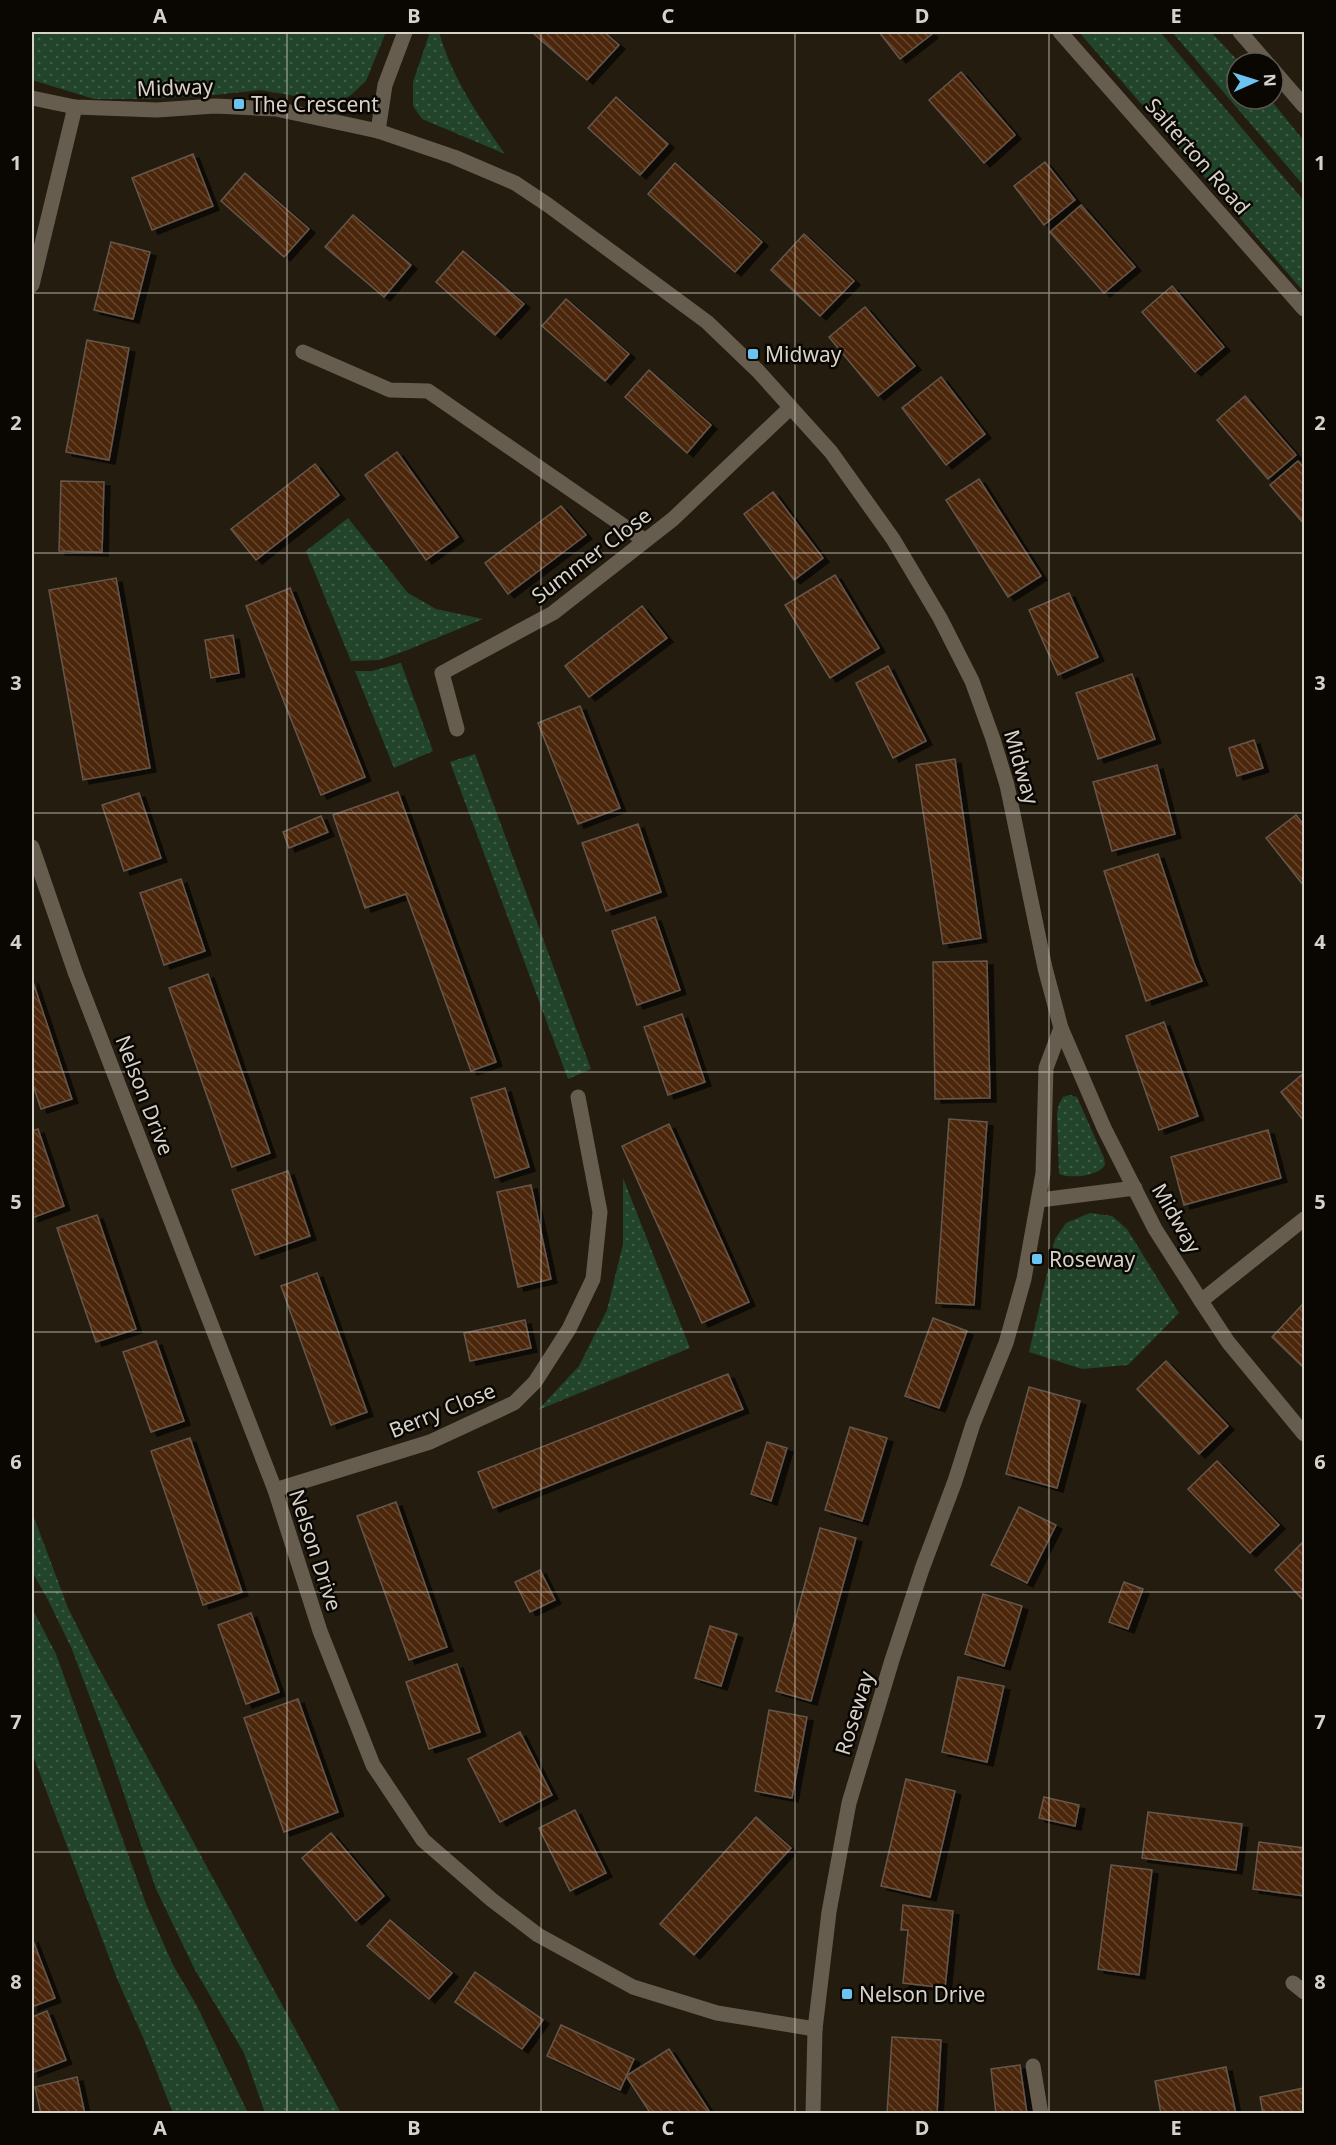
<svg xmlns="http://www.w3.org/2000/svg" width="1336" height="2145" font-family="'Noto Sans',sans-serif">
<defs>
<pattern id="grass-dots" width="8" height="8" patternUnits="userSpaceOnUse" patternTransform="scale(1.5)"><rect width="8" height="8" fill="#21442b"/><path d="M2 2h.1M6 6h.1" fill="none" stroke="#405e48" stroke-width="1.8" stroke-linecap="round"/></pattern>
<pattern id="building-back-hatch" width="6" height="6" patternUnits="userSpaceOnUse" patternTransform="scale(1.5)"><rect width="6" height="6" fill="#4c280a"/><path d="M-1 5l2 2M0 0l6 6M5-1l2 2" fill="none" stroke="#65462c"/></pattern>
<filter id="shadow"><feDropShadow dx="6" dy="4" stdDeviation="0" flood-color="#0009"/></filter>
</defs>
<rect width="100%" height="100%" fill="#231c0f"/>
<!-- grass -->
<g fill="url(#grass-dots)">
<polygon points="32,32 386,32 366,81 351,95 336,103 260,90 215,95 148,99 94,99 32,80"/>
<path d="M430,32H439C452,78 478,115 505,154L422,119L413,106V82Z"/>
<polygon points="1079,32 1160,32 1304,201 1304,292"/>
<polygon points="1172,32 1211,32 1240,63 1237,63 1237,99 1270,99 1304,141 1304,186"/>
<polygon points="348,518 408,593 436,609 483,619 405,651 380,660 351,661 306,551"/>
<polygon points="401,663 433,751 394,768 355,671 372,671"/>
<polygon points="475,754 591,1069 568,1079 450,762"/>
<path d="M1070,1095L1077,1097L1104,1158L1105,1165C1099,1176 1070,1179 1059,1174L1057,1113L1059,1104L1063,1097Z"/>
<polygon points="623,1178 690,1348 538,1410 579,1366 607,1310 623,1244"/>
<polygon points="1090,1213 1112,1216 1127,1229 1179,1313 1128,1365 1082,1369 1029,1352 1055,1239 1066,1223"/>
<polygon points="32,1512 68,1608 90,1652 341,2113 265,2113 244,2053 195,1970 156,1889 103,1732 71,1647 46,1596 32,1572"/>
<polygon points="32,1608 56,1654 146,1904 173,1965 197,2006 248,2113 173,2113 145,2042 118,1981 32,1753"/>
</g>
<!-- building -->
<g fill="url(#building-back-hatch)" stroke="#66564c" stroke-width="1.5" filter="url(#shadow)">
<polygon points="536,32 604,32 619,45 587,80 534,34"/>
<polygon points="879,32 930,32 932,34 900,59"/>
<polygon points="961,72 1015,135 984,163 929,100"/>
<polygon points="616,97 668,144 640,175 588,128"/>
<polygon points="193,154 213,206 152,230 132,178"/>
<polygon points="1045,162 1075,200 1044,225 1014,186"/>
<polygon points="675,163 762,242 735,272 648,194"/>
<polygon points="245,173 309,229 284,257 221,201"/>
<polygon points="1081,205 1135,267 1104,293 1050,232"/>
<polygon points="353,215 411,265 384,297 325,247"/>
<polygon points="804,234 854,281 820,316 771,270"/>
<polygon points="111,242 150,252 133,319 94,310"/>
<polygon points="463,251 524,304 495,335 436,282"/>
<polygon points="1172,286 1224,347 1195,372 1142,312"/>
<polygon points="566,299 629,354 605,381 542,326"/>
<polygon points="865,307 915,366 878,396 829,337"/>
<polygon points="87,340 129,348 109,460 66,452"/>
<polygon points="649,370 711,425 687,453 625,397"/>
<polygon points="941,377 985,434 946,465 902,408"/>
<polygon points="1245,396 1296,455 1268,479 1217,420"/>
<polygon points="397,452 458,537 426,560 365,475"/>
<polygon points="1298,461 1304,468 1304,524 1270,485"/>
<polygon points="315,464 339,495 256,560 231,529"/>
<polygon points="979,479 1041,576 1008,597 946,500"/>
<polygon points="61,481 104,482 102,552 59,551"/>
<polygon points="773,492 823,558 794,580 744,514"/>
<polygon points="561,506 586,535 508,594 485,563"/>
<polygon points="835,575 879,648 830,678 785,605"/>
<polygon points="116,578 150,768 83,780 49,590"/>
<polygon points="290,588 365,777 321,795 246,606"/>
<polygon points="1069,593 1098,657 1058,675 1029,610"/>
<polygon points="642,606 667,638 589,697 565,666"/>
<polygon points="233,635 239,673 211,678 205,640"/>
<polygon points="888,666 926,741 893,758 856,683"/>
<polygon points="1132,674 1155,739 1098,759 1076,693"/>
<polygon points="580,706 620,808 578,824 538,723"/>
<polygon points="1254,740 1263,768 1237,776 1229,748"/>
<polygon points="955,759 981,938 943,944 916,765"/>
<polygon points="1157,765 1175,834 1112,851 1093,782"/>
<polygon points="398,792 496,1062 471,1071 406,894 365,908 333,815"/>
<polygon points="139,793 161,858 124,871 102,805"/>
<polygon points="1296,815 1304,825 1304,886 1266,838"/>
<polygon points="321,816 328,832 289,848 283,832"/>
<polygon points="638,824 661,892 606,911 582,843"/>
<polygon points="1158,854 1194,963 1202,981 1146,1001 1104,871"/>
<polygon points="181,879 205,951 164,965 140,893"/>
<polygon points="655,917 680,990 637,1005 612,931"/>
<polygon points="987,961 990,1098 935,1099 933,962"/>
<polygon points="208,974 270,1153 232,1167 169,988"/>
<polygon points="32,979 72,1099 41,1109 32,1082"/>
<polygon points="682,1014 705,1082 668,1095 644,1027"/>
<polygon points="1164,1022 1198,1116 1159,1130 1126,1036"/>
<polygon points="1304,1073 1304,1121 1281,1092"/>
<polygon points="505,1088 529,1167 495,1178 471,1098"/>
<polygon points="949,1119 987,1122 974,1305 936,1303"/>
<polygon points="669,1124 749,1302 702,1323 622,1146"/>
<polygon points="38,1129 64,1206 32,1218 32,1131"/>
<polygon points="1268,1130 1281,1178 1184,1205 1171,1157"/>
<polygon points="288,1171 310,1236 255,1255 232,1190"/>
<polygon points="531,1185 551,1279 518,1287 497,1192"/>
<polygon points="97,1215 136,1329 96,1342 57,1228"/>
<polygon points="317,1273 367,1412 331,1425 281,1286"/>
<polygon points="1304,1303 1304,1368 1272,1337"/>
<polygon points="933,1318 967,1331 939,1408 905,1396"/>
<polygon points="525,1320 531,1348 470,1361 464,1333"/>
<polygon points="156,1341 184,1421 151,1432 123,1352"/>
<polygon points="1166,1361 1228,1426 1199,1454 1137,1389"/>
<polygon points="728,1374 743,1409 493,1508 478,1472"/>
<polygon points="1029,1387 1080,1401 1057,1488 1006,1474"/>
<polygon points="850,1427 887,1438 862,1521 825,1510"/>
<polygon points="190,1438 242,1592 203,1605 151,1451"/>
<polygon points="767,1442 787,1448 771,1501 751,1494"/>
<polygon points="1217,1461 1279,1525 1250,1553 1188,1489"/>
<polygon points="396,1502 447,1647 409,1660 357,1516"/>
<polygon points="1019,1507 1056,1525 1027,1583 991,1565"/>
<polygon points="820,1528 856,1538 811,1701 776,1691"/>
<polygon points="1302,1543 1304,1546 1304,1601 1275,1570"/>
<polygon points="540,1570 555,1600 530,1612 515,1582"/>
<polygon points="1124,1582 1143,1589 1128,1629 1109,1622"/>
<polygon points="983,1594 1022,1606 1004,1666 965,1654"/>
<polygon points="251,1613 279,1692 246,1704 218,1625"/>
<polygon points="710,1626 737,1634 721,1686 695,1678"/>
<polygon points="457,1664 480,1732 429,1749 406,1682"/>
<polygon points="958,1677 1004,1686 987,1762 942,1752"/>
<polygon points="298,1699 338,1812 284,1832 244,1718"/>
<polygon points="769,1710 807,1717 792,1798 755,1791"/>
<polygon points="520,1732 552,1795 500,1822 468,1759"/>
<polygon points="906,1779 955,1791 930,1897 881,1886"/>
<polygon points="1044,1797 1079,1805 1075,1826 1039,1818"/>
<polygon points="575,1810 606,1873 570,1891 539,1828"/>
<polygon points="1148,1812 1242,1824 1236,1870 1142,1858"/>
<polygon points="756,1817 791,1848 694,1955 660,1924"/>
<polygon points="331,1833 384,1896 356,1921 302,1858"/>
<polygon points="1259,1842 1304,1848 1304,1896 1253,1889"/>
<polygon points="1111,1865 1152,1870 1139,1975 1098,1969"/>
<polygon points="903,1905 953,1911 945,1988 903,1983 908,1930 901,1930"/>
<polygon points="390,1920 452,1973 429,1999 367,1946"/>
<polygon points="32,1938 55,1998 32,2007"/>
<polygon points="475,1972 543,2020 522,2049 455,2002"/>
<polygon points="47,2011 66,2060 32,2073 32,2017"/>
<polygon points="561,2025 634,2059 620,2090 547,2056"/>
<polygon points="892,2037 941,2040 937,2114 887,2114"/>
<polygon points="669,2049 711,2114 651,2114 626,2076"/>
<polygon points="1020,2065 1027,2114 996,2114 991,2069"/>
<polygon points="1226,2067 1236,2114 1161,2114 1155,2081"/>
<polygon points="77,2077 85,2114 41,2114 35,2087"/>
<polygon points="1304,2088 1304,2114 1263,2114 1260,2097"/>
</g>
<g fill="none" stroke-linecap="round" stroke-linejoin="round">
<!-- service -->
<g stroke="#665d4e" stroke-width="15">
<polyline points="303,352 390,390 428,391 644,540"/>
<polyline points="1033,2066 1041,2114"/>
</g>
<!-- minor -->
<g stroke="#665d4e" stroke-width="15">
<polyline points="1060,32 1304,309"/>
<polyline points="32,98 75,107 157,110 215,106 276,109 378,131 454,157 515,183 548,205 707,322 758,371 831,452 893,539 940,618 972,681 993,739 1007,785 1045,968 1061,1028 1104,1128 1155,1229 1201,1301 1228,1342 1304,1434"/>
<polyline points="378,131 385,85 405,32"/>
<polyline points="32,285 75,107"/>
<polyline points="457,729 442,673 553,613 673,519 790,408"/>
<polyline points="32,847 75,972 275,1490 320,1631 373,1765 423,1840 492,1900 538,1935 633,1987 717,2013 815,2029"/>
<polyline points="1040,1200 1135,1188"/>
<polyline points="1201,1301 1304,1219"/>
<polyline points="275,1490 430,1442 514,1403 535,1382 569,1329 593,1279 600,1212 578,1097"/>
<polyline points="1293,1983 1304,1992"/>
<polyline points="813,2114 815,2029 829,1912 849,1803 892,1660 922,1569 955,1481 973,1424 1006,1343 1024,1279 1043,1173 1046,1068 1061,1028"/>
</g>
<!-- secondary -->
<g stroke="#665d4e" stroke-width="15">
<polyline points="1240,32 1267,63"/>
<polyline points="1273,70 1304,106"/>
</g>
</g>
<!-- grid -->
<path fill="none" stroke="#d7d2c9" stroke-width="1.5" stroke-opacity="0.55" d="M287,32V2114M541,32V2114M795,32V2114M1049,32V2114M32,293H1304M32,553H1304M32,813H1304M32,1072H1304M32,1332H1304M32,1592H1304M32,1852H1304"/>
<!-- markers -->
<g fill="#6bc3f2" stroke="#0a0703" stroke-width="2">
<rect x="233" y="98" width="12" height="12" rx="3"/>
<rect x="747" y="348" width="12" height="12" rx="3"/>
<rect x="1031" y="1253" width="12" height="12" rx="3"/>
<rect x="841" y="1988" width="12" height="12" rx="3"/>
</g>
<g text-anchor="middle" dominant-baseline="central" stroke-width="5" stroke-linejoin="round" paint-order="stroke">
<!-- street labels -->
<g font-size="21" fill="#d7d2c9" stroke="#0a0703">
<text transform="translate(175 87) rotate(-2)">Midway</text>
<text transform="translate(1198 156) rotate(49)">Salterton Road</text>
<text transform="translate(591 555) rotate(-37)">Summer Close</text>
<text transform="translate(1022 767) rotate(74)">Midway</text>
<text transform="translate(145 1095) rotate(69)">Nelson Drive</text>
<text transform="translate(1177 1218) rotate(60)">Midway</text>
<text transform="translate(442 1410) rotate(-22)">Berry Close</text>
<text transform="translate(316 1550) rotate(72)">Nelson Drive</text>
<text transform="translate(854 1713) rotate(-73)">Roseway</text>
</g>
<!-- poi labels -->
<g font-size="21" fill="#d7d2c9" stroke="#0a0703" text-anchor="start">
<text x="251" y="104">The Crescent</text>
<text x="765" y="354">Midway</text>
<text x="1049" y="1259">Roseway</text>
<text x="859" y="1994">Nelson Drive</text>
</g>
</g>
<!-- border -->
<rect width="1336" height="2145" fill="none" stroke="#0a0703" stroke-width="66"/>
<!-- north arrow -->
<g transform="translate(1255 81) rotate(87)"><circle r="28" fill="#0a0703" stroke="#5c5852" stroke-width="1.5"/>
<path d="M0-4.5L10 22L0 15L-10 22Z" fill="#6bc3f2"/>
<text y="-9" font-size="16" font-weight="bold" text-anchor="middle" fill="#d7d2c9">N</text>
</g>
<rect x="33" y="33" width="1270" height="2079" fill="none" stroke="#d7d2c9" stroke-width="2"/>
<g font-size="20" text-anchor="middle" font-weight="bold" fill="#d7d2c9">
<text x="160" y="23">A</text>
<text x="414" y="23">B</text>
<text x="668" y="23">C</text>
<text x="922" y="23">D</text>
<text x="1176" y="23">E</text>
<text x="16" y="170">1</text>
<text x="1320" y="170">1</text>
<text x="16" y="430">2</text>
<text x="1320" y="430">2</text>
<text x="16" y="690">3</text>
<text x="1320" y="690">3</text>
<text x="16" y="949">4</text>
<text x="1320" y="949">4</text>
<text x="16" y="1209">5</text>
<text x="1320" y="1209">5</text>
<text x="16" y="1469">6</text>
<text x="1320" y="1469">6</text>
<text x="16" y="1729">7</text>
<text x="1320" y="1729">7</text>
<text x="16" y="1989">8</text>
<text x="1320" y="1989">8</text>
<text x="160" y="2135">A</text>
<text x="414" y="2135">B</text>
<text x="668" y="2135">C</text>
<text x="922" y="2135">D</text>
<text x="1176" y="2135">E</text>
</g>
</svg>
